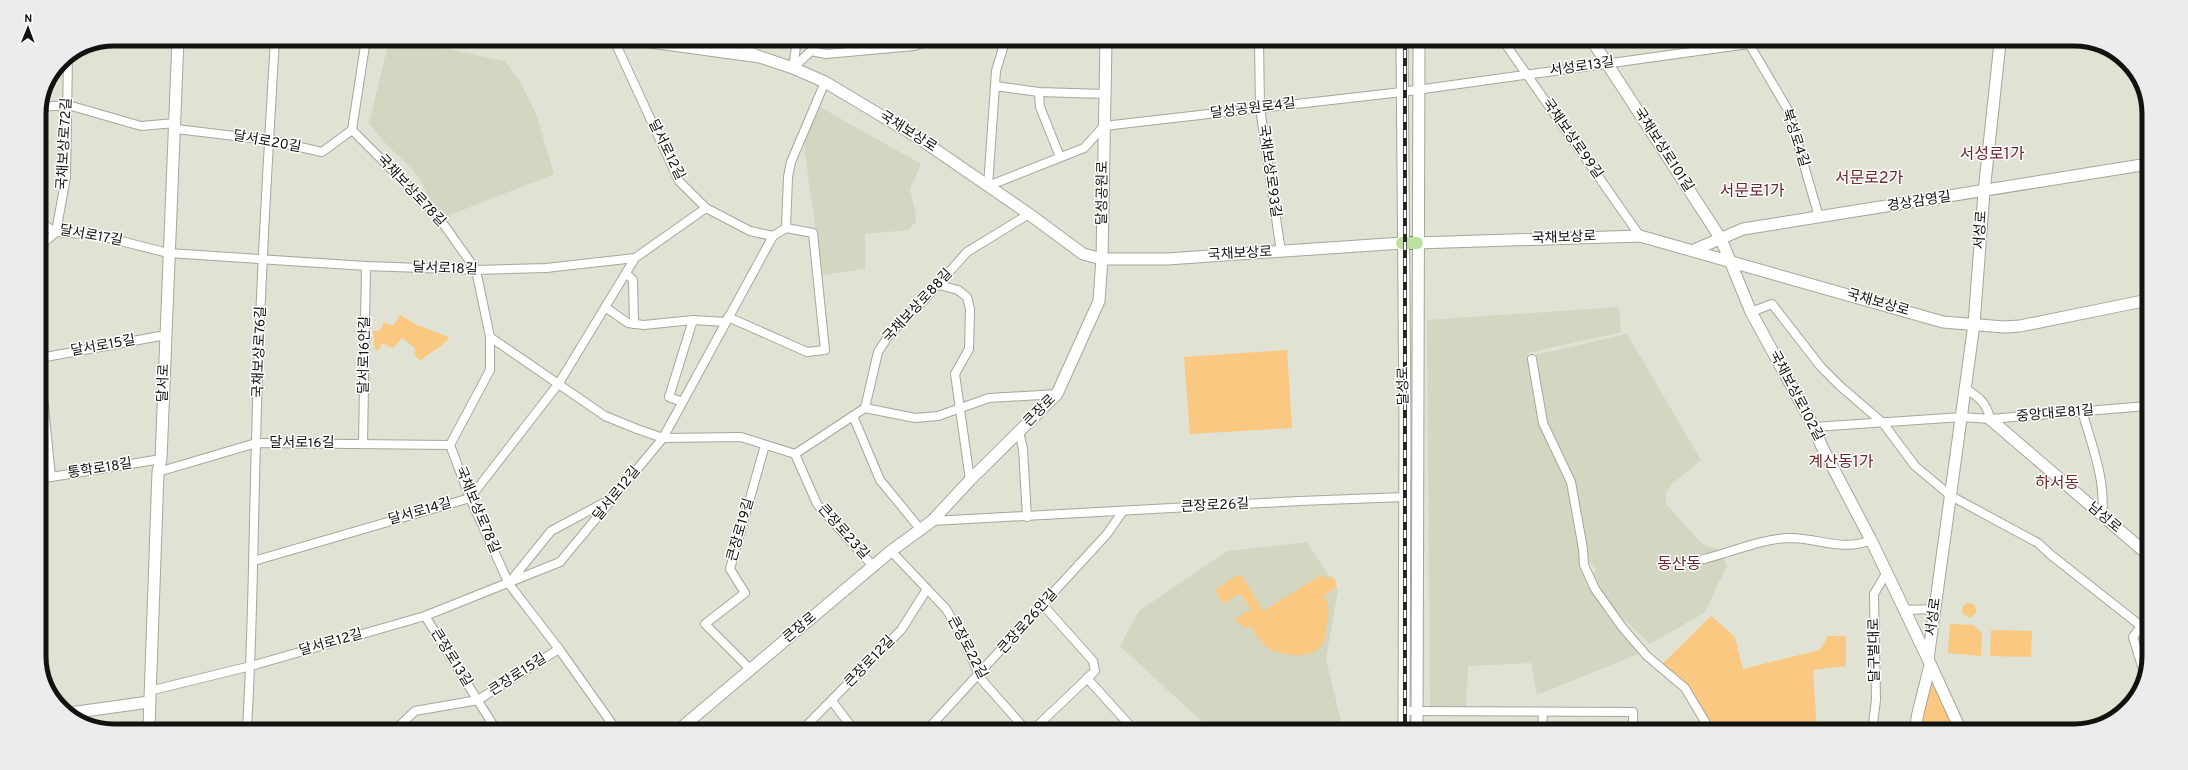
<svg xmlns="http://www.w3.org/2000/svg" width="2188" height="770" font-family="Overpass,'Noto Sans KR',sans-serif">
<rect width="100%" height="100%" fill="#e0e2d4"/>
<!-- built -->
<g fill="#d3d6c1">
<polygon points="389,40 406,40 505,61 520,81 536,114 554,174 440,219 420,179 413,170 387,145 369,124"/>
<polygon points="820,107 921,164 910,189 915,210 916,221 909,230 865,234 865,269 822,275 804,147 811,126"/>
<polygon points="1619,307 1621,332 1527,353 1534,389 1568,482 1582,564 1587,584 1607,616 1638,654 1537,695 1531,663 1468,666 1466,706 1430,707 1427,320"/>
<polygon points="1627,334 1701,460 1672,484 1666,492 1666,504 1703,545 1718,549 1727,565 1705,612 1650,644 1614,610 1592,579 1596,569 1586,559 1574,483 1545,422 1535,355"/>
<polygon points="1307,542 1338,590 1326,659 1343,730 1210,729 1120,646 1139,611 1227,551"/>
</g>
<!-- green -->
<g fill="#fac881">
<path d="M807,40L909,41C882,47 841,48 812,46Z"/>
<path d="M400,315L417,325L449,337C444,346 428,354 420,361L414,354L415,348L402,338L393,348L382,343L379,350H375L373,331H380L384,322L393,326Z"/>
<polygon points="1287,350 1292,428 1190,434 1184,357"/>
<path d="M1323,574L1326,579L1332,576L1337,584L1335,588L1324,596C1330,605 1329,612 1327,622C1326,629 1326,638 1322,644C1312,661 1282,656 1268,648C1261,643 1255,633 1250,626L1245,628L1234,620L1251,609L1240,593L1223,604L1215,590L1238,575L1242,576L1263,611Z"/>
<circle cx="1969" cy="610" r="7"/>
<polygon points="1711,616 1735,637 1743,669 1820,650 1828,636 1846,636 1846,666 1813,670 1817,730 1712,730 1685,688 1659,667"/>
<polygon points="1950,624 1973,625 1982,633 1981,656 1948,653"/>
<polygon points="1991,630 2032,631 2031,657 1990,656"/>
<polygon points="1930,665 1961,731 1915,731"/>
</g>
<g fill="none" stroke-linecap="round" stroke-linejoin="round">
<!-- street casing -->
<g stroke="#a5a79a" stroke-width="10">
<g id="street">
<polyline points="614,40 679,181 706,208 750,231 773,236"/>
<polyline points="732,40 758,55"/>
<polyline points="1005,41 996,71 988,186 1084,148 1104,126 1402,92 1763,42"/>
<polyline points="1259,41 1260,108 1281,252"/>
<polyline points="1504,42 1640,236"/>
<polyline points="1748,42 1788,110 1819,217"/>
<polyline points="793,68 811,51 826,54 914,46 927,41"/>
<polyline points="793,68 797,40"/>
<polyline points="995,86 1039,92 1105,94"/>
<polyline points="1039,92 1040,107 1060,157"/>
<polyline points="40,107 68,105 141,126 175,123"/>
<polyline points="176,129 269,140 322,152 352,130"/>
<polyline points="352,130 437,215 476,270 490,337 490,370 450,445 470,498 509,584 559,649 615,728"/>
<polyline points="352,130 366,39"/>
<polyline points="39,222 56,232 97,235 168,253 366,266 476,270 546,268 635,258 706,208"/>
<polyline points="786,228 788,177 791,162 825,82"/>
<polyline points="39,247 56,232 66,177 68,56"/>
<polyline points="626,273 633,280 634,324"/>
<polyline points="939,285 958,290 967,297 970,309 969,349 955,374 970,480"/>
<polyline points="605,307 628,323 644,325 693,320"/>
<polyline points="1751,312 1772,304 1821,367 1840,386 1883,423 1915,466 1951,496 2038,543 2051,555 2141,626"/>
<polyline points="490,337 605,416 637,429 663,438 741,437 795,454 865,408 878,352 889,335 926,298 967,252 1029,214"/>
<polyline points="39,358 51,477"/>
<polyline points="40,358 166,335"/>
<polyline points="1532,359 1543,423 1571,482 1583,549 1584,565 1595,589 1622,627 1647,656 1685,688 1710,730"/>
<path d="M1964,388C1978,396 1987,403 1990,419"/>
<polyline points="682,402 669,397 693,320 726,322"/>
<polyline points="865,408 915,418 938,416 989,398 1057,394"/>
<path d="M2082,411C2092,446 2106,480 2102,516"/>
<polyline points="853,416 880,480 921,530"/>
<polyline points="1814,427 1962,417 1990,419 2147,406"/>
<polyline points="1019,431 1023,449 1027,517"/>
<polyline points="363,444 366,266"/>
<polyline points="795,454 817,504 873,566"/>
<polyline points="158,472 256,443 450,445"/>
<polyline points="39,479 161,459"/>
<polyline points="932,521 1300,501 1404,497"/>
<polyline points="891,551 946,609 963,638 981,679 1025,729"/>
<path d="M1704,559C1733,552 1759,539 1790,538C1819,538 1842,552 1871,540"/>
<polyline points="254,561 470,498 559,383 635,258"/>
<polyline points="509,583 551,531 611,499"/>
<polyline points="1904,610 1935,609"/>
<polyline points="425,616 495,728"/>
<polyline points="751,670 705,624 745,593 730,569 765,445"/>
<polyline points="2145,676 2133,637 2145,621"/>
<polyline points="1087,678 1133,729"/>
<polyline points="149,691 251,666 425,616 560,562 663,438 773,236 786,228 813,233 825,350 807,352 728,317"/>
<polyline points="832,701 853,729"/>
<polyline points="1405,711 1633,712 1633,730"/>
<path d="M247,727C253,633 253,538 256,444C259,309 267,174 275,39"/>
<polyline points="397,728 415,711 478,700 559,649"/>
<polyline points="803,729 901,630 927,589"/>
<polyline points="928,729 1107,534 1123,511"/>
<polyline points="1034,729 1095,671 1093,661 1043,605"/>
<polyline points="1542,730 1543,712"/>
<polyline points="1872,731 1876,700 1874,594 1887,572"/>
</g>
</g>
<!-- secondary casing -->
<g stroke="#a5a79a" stroke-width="13">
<g id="secondary">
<polyline points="636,40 760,57 793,68 825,82 917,137 1029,214 1083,254 1102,259 1167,259 1402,243"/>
<polyline points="1402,42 1405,425 1404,730"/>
<polyline points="1593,42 1721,239 1751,312 1814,427 1822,447 1871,540 1928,659"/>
<polyline points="1417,243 1640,236 1943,322 2004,327 2020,326 2148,300"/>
<polyline points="1694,250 1743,229 2148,164"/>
<polyline points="1990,419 2146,553"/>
<polyline points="70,713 149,702"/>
<path d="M149,727L158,472L161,459C166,319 173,179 178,39"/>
<polyline points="681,728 891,551 932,521 970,480 1057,394 1099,301 1102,259 1106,41"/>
<polyline points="1417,730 1419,42"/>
<polyline points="1915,731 1918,713 1930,665"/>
<polyline points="1961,731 1928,659 1974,324 1984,192 2000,43"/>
</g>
</g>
<!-- primary casing -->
<g stroke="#658b43" stroke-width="14">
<polyline id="primary" points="1402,243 1417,243"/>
</g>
<!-- street -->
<use href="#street" stroke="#fff" stroke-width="8"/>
<!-- secondary -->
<use href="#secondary" stroke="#fff" stroke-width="11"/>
<!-- primary -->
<use href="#primary" stroke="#bde09f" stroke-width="12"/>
<!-- rail casing -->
<g stroke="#272822" stroke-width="4">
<polyline id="rail" points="1405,730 1405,42"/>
</g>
<!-- rail -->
<use href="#rail" stroke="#fff" stroke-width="2.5" stroke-dasharray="8" stroke-linecap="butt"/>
</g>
<g text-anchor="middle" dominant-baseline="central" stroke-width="3" stroke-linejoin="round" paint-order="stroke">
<!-- street labels -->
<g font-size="14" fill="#12130e" stroke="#fff">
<text transform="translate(1582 67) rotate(-8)">서성로13길</text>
<text transform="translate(1253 109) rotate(-7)">달성공원로4길</text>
<text transform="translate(908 132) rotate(32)">국채보상로</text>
<text transform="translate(1795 138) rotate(72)">북성로4길</text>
<text transform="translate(1572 139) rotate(55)">국채보상로99길</text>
<text transform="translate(267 142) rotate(10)">달서로20길</text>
<text transform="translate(65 144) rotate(-87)">국채보상로72길</text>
<text transform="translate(666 150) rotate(64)">달서로12길</text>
<text transform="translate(1663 150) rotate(57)">국채보상로101길</text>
<text transform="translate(1269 171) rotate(82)">국채보상로93길</text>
<text transform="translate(411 191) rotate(47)">국채보상로78길</text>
<text transform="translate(1103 193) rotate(-89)">달성공원로</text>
<text transform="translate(1919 202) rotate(-9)">경상감영길</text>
<text transform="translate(1981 230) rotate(-86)">서성로</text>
<text transform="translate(91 236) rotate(10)">달서로17길</text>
<text transform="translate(1564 238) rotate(-2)">국채보상로</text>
<text transform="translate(1240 254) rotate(-3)">국채보상로</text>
<text transform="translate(445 269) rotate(2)">달서로18길</text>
<text transform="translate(1878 303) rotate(16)">국채보상로</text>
<text transform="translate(918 306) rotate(-47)">국채보상로88길</text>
<text transform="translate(103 346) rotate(-10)">달서로15길</text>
<text transform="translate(260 352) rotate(-88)">국채보상로76길</text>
<text transform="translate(365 355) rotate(-89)">달서로16안길</text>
<text transform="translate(164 383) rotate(-88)">달서로</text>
<text transform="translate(1404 386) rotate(-91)">달성로</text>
<text transform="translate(1796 396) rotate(62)">국채보상로102길</text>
<text transform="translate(1040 411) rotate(-45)">큰장로</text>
<text transform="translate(2055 414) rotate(-5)">중앙대로81길</text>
<text x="302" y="443">달서로16길</text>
<text transform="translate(100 469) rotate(-9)">통학로18길</text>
<text transform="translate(617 494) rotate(-51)">달서로12길</text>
<text transform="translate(1215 506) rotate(-3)">큰장로26길</text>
<text transform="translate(477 510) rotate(67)">국채보상로78길</text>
<text transform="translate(420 512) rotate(-16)">달서로14길</text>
<text transform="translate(2104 518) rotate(40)">남성로</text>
<text transform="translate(741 530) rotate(-74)">큰장로19길</text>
<text transform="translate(843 532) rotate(48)">큰장로23길</text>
<text transform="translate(1934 617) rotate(-82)">서성로</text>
<text transform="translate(1028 622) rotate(-48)">큰장로26안길</text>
<text transform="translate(800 628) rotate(-40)">큰장로</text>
<text transform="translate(331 643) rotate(-16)">달서로12길</text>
<text transform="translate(967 648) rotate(62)">큰장로22길</text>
<text transform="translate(1875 650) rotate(-91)">달구벌대로</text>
<text transform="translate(451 658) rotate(58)">큰장로13길</text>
<text transform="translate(870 662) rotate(-46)">큰장로12길</text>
<text transform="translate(518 675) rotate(-33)">큰장로15길</text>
</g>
<!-- quarter labels -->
<g font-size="16" fill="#6c262d" stroke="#fff">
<text x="1992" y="155">서성로1가</text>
<text x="1869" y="179">서문로2가</text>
<text x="1752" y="192">서문로1가</text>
<text x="1841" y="463">계산동1가</text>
<text x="2057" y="484">하서동</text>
<text x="1679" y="565">동산동</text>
</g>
</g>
<!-- crop -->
<path d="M0 0H2188V770H0ZM114 46H2074A68 68 0 0 1 2142 114V656A68 68 0 0 1 2074 724H114A68 68 0 0 1 46 656V114A68 68 0 0 1 114 46Z" fill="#ececec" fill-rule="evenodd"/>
<path fill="none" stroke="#12130e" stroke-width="5" d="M114 46H2074A68 68 0 0 1 2142 114V656A68 68 0 0 1 2074 724H114A68 68 0 0 1 46 656V114A68 68 0 0 1 114 46Z"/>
<!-- north arrow -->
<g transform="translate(28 28) rotate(1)" stroke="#ffffff" stroke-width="3" paint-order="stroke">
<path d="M0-3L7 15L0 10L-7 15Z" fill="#12130e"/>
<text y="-6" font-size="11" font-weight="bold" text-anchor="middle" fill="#12130e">N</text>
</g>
</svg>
